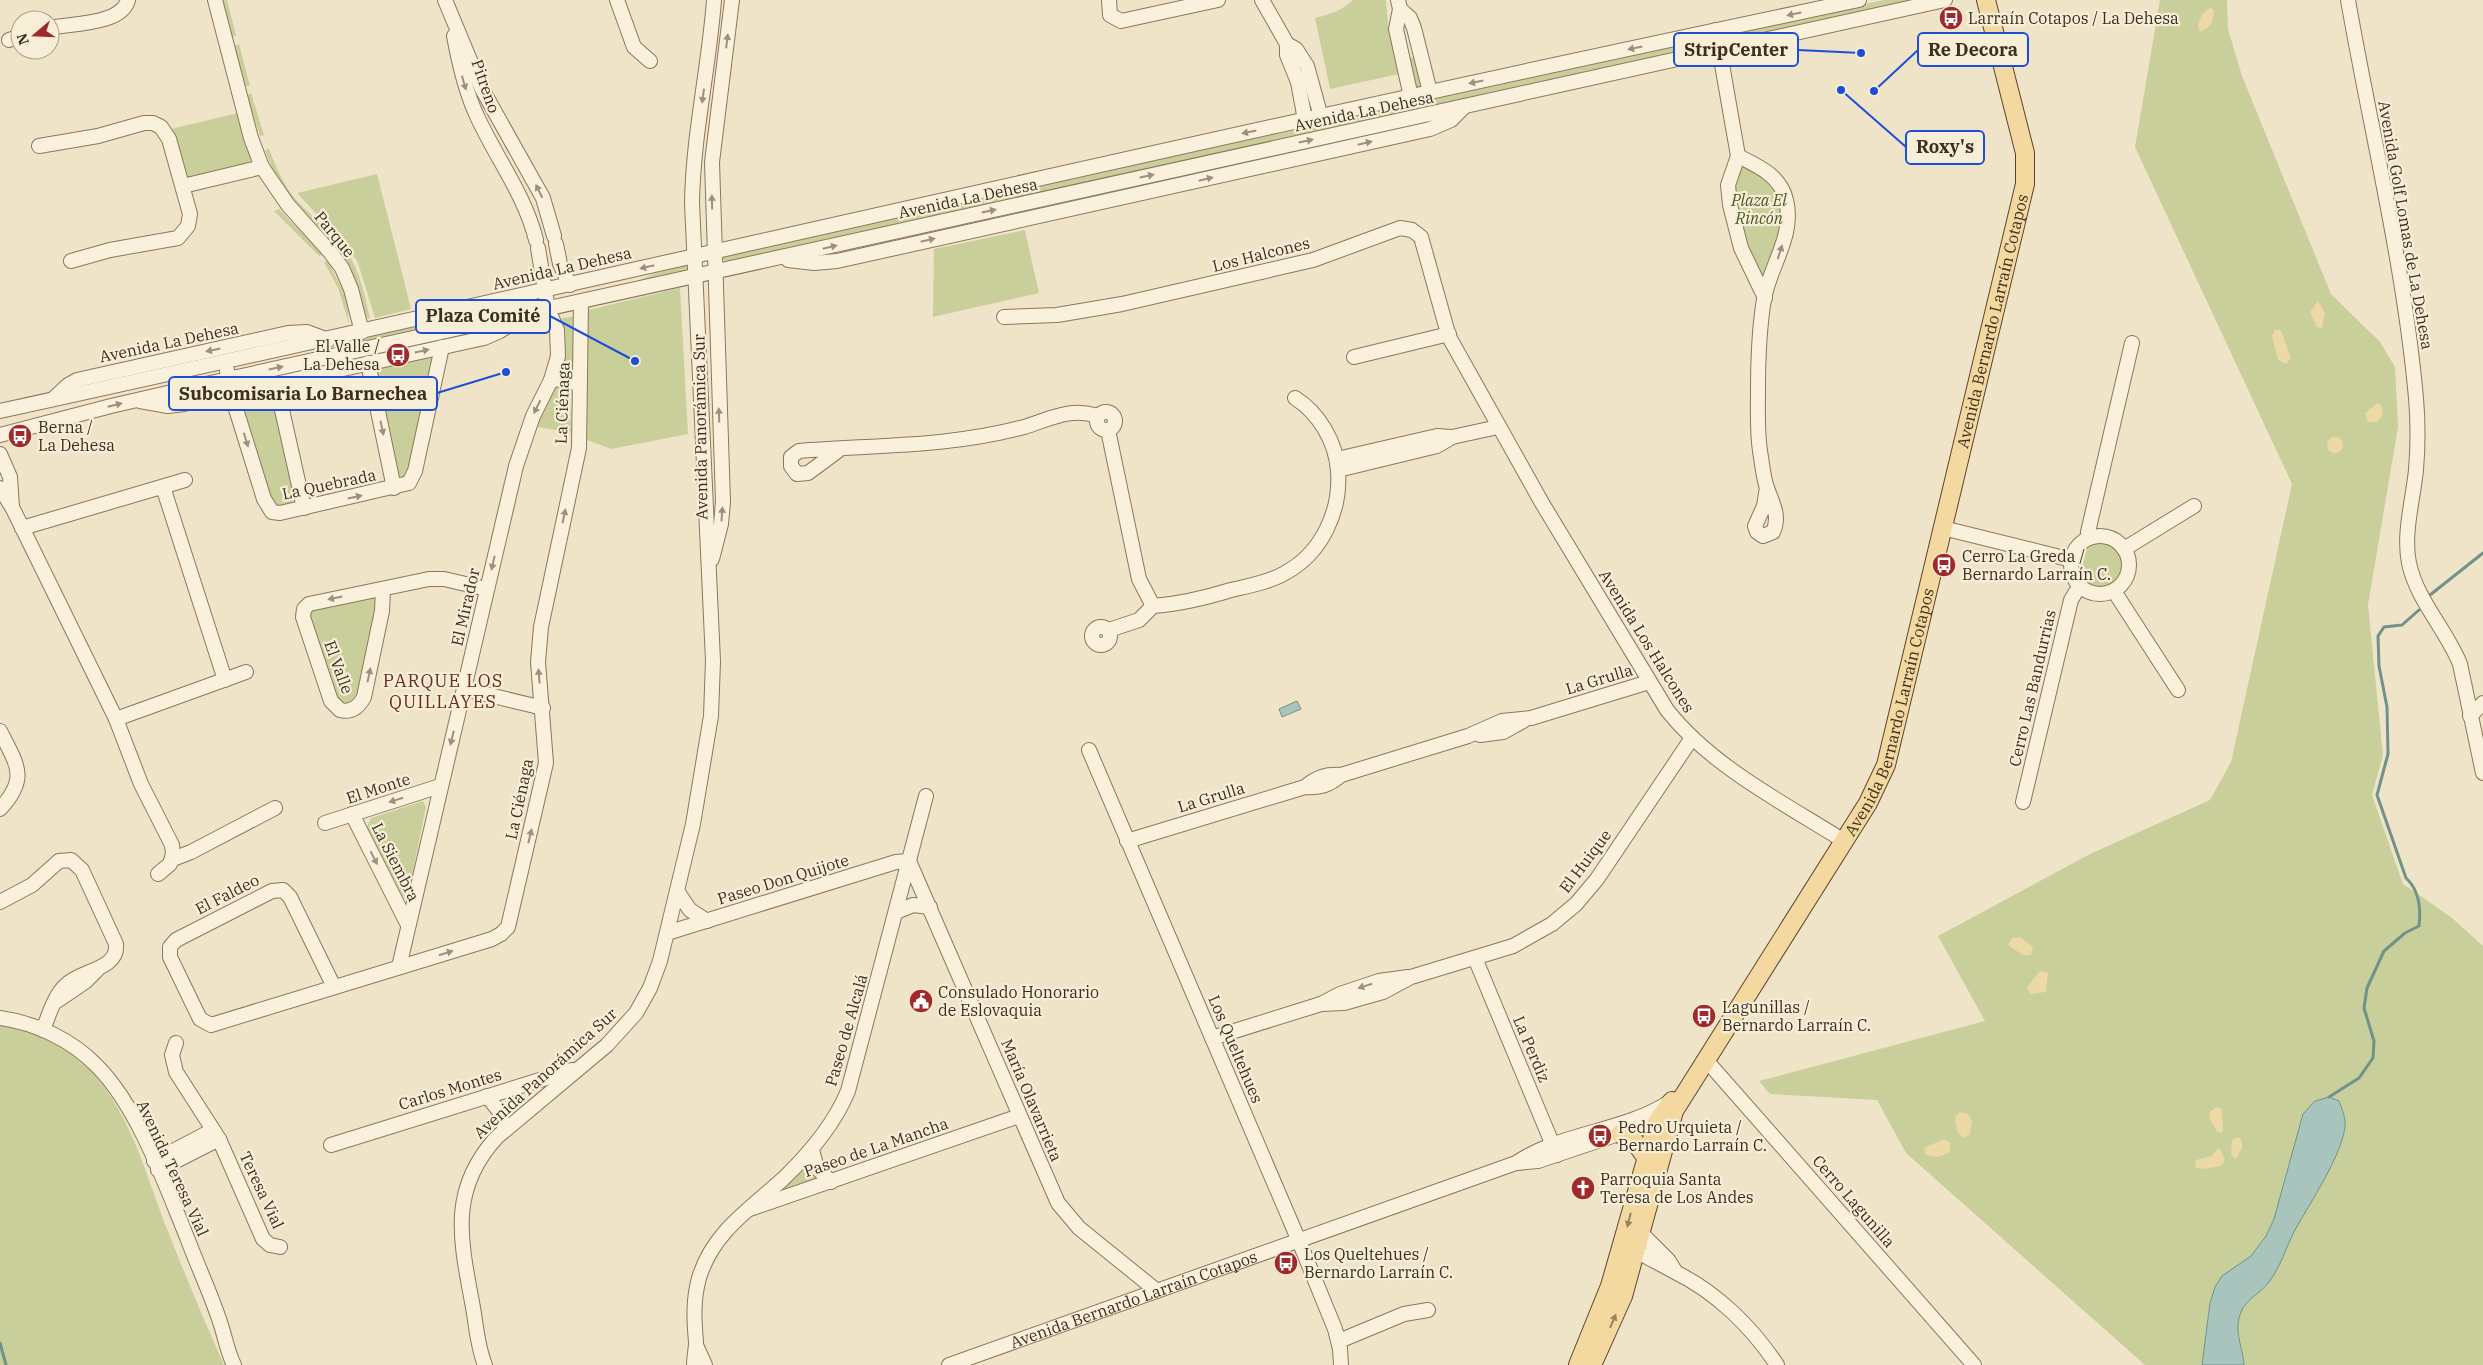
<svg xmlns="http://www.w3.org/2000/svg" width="2483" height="1365" font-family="'IBM Plex Serif',serif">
<rect width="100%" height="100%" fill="#f0e4c8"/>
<!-- green -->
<g fill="#c9cf9b">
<polygon points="222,0 227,0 236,36 232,37"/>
<path d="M1353,0H1386L1388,23L1399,74L1330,89L1315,18C1329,15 1343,10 1353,0Z"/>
<polygon points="1884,0 1913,0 1733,40 1725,40 1725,36 1730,32"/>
<polygon points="2160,0 2227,0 2228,29 2242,76 2331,294 2380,342 2395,367 2398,427 2368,605 2383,755 2372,795 2403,884 2451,917 2483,946 2483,1365 2145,1365 1906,1153 1877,1100 1770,1094 1759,1081 1985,1021 1938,936 2090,854 2210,800 2231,762 2292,484 2135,147"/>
<polygon points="239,44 250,86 245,86 234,46"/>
<polygon points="1686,44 1692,48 1687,52 730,261 723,260 723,256 729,253"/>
<polygon points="1415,56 1424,88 1416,89 1410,59"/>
<polygon points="251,93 264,135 260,136 247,95"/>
<path d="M238,113L252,163L189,178C177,168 175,143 171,129Z"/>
<path d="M269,149C277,169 284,187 299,203C316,221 340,237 352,260C361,278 366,299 370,319L366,317L351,270L336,247L299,209L275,176L265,150Z"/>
<polygon points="1740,165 1751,168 1776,188 1783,211 1780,238 1763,277 1744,240 1733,190"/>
<polygon points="377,174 411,309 375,318 358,263 348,248 297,193"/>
<polygon points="279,209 318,249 322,255 319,256 274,211"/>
<polygon points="1025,230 1039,293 933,317 934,249"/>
<polygon points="328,261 347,299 349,324 338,288 324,262"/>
<polygon points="685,265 689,266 689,271 623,288 656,273"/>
<polygon points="680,288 688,434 611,449 587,440 583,391 588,310"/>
<polygon points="533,300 534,306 328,352 374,335"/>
<polygon points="578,316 574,368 559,366 562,351 562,318"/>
<polygon points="429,355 432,361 408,476 403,478 397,472 376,370 377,367"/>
<polygon points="560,386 565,386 570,396 571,433 533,426 552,390"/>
<polygon points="268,391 273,397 294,493 292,504 282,508 272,504 240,401 242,398"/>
<circle cx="2100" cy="565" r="23"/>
<polygon points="374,597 378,602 358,695 355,701 347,705 338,702 309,613 311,611"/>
<polygon points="423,801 426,807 408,895 403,897 367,827 371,818"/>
<path d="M0,1024C31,1031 61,1041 84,1064C129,1107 145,1172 167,1229C185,1275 204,1320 224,1365H0Z"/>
<polygon points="810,1164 818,1179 778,1195 776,1190"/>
</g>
<!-- sand -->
<g fill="#ecd9a5">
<path d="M2211,8L2214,11C2214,20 2210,29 2200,32L2198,26C2199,18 2204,10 2211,8Z"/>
<polygon points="2318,301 2325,313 2322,328 2317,327 2310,312"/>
<polygon points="2275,330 2281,330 2291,358 2286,364 2278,360 2272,336"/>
<polygon points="2378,403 2382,406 2383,414 2377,422 2368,422 2365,413"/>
<circle cx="2335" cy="445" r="8"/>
<polygon points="2020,937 2033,947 2031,955 2023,955 2008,945 2012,938"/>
<polygon points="2040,971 2048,973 2046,992 2030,994 2027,987"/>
<polygon points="2217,1107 2222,1109 2223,1130 2221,1133 2217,1131 2209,1118 2210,1112"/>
<polygon points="1960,1112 1968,1114 1972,1121 1970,1134 1963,1138 1957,1131 1955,1117"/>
<polygon points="2235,1138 2240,1138 2243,1146 2236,1159 2231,1155 2232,1140"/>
<polygon points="1944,1139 1950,1143 1950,1152 1938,1157 1926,1155 1924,1148"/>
<polygon points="2219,1147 2225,1160 2221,1166 2202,1169 2195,1167 2196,1160 2212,1156"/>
</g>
<!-- water -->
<g fill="#a9c4bc" stroke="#6f938a">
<polygon points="1297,701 1301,709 1282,717 1279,709"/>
<path d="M2329,1097L2339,1101C2342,1109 2346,1118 2345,1127C2341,1157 2310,1203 2295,1230C2286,1247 2281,1266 2269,1282C2261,1293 2246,1299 2241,1312C2233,1331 2243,1347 2244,1365H2202L2210,1303L2215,1287L2222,1276L2251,1256L2266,1236L2274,1219L2303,1114L2315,1101Z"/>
</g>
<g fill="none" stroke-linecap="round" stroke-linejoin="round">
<!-- stream -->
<g stroke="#6f938a" stroke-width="3">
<polyline points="2430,595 2483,553"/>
<path d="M2329,1097L2359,1078L2373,1058L2374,1041L2364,1008L2367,988L2384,951L2405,933L2419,926C2421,909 2419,890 2406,878L2377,795L2388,754L2387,707L2379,666L2378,636L2384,627L2402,625L2419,610"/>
<polyline points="0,1343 6,1365"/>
</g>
<!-- minor casing -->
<g stroke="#8d765c" stroke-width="16">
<g id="minor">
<polyline points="215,0 251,138 262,167 288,205 330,252 342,268 351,289 362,332"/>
<polyline points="445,0 482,89 543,198 554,236"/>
<polyline points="617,0 634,47 650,61"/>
<polyline points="1109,0 1110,15 1121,21 1218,0"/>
<polyline points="1262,0 1287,44 1296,49 1307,66 1321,117"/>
<polyline points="1398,0 1400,9 1396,29 1411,97"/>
<path d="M2348,0C2371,132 2404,264 2416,398C2418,421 2418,446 2416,470C2413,500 2403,534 2409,563C2417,601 2446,629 2460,664L2483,773"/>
<polyline points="1400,9 1410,18 1414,28 1430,92"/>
<path d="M50,28C72,23 121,25 128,0"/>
<polyline points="1716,30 1738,156 1728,185 1730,205 1741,248 1765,298"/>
<path d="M454,36C459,63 465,91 477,116C496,158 525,195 536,240"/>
<polyline points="9,40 20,36"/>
<polyline points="1287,44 1287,55 1298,82 1305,120"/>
<polyline points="39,146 98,136 144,123 153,123 161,127 169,139 190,214 188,226 178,238 110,250 71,261"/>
<path d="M1738,156C1758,166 1781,176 1786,200C1795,235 1770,266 1764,299C1759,329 1758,361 1758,391C1758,411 1757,431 1760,451C1762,463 1763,474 1766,485C1771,501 1781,515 1773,532L1763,536L1757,532L1755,526L1764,506L1767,487"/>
<polyline points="183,186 262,167"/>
<polyline points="556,244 560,264 570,285"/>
<polyline points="788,260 814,263 837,261 1430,129 1451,120 1465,106"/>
<path d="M1004,317L1057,315L1122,304L1313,260L1400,228L1412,230L1421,237L1449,337L1542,503L1667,710C1712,767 1784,803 1844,841"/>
<polyline points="1354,357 1449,334"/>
<polyline points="368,363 394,488"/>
<polyline points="227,370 231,393 264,499 272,512 280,513 409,483 415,471 442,347"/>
<polyline points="551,380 563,379 578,384"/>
<polyline points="276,383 304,508"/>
<polyline points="53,399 68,385 77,380 288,333 307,332 328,340"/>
<polyline points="140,401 168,406 184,404 484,338 500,331 520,318"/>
<path d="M0,411C620,275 1238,130 1859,0"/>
<circle cx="1106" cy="421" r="9"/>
<polyline points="1108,430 1139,579 1153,606"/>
<polyline points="0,435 111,406 228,379 1945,0"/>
<path d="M839,450L808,473L797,474L791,466V457L799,451C875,445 950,447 1024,427C1050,419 1070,407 1098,416"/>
<polyline points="0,454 10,477 12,507"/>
<polyline points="1337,459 1437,436 1452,437 1498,427"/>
<polyline points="1338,470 1437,446 1452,437"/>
<polyline points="163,487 225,680"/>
<polyline points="0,488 12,507 116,719 141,784 172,845 173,854 170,864 158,874"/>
<polyline points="22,528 185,480"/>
<polyline points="1943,528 2072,560"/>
<circle cx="2100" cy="565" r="29"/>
<polyline points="2089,538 2088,532 2132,343"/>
<polyline points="2124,549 2194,506"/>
<polyline points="712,559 721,524 723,502 712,162 732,0"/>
<path d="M383,589L382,611L364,697C359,707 351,713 340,710L331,701L303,617L304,609L309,604L429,579H444L487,589"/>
<polyline points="2114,591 2178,690"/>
<circle cx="1101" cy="636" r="9"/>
<path d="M1109,630L1139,620L1153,606C1180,604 1205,598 1231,590C1248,586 1270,582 1285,573C1322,553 1341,511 1338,471C1336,442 1319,413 1295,398"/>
<polyline points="464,689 543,708"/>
<polyline points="2470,716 2483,703"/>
<polyline points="116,719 246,672"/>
<path d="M0,731C17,765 29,778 0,809"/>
<polyline points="1480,735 1503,732 1523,721"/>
<polyline points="1089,750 1299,1241 1335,1329 1340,1349 1341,1365"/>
<path d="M1305,787C1321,788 1329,785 1341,775L1468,736L1502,721L1531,718L1649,682"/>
<polyline points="2023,802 2071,600 2080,585"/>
<polyline points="352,814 408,925"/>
<polyline points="325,823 440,786"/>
<path d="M1127,841L1305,787C1317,777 1326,774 1341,775"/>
<polyline points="173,859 191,852 275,808"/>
<polyline points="677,891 690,910 707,921"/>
<path d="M0,902L32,885L59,861L71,860L82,870L116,944C119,970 80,970 66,985C54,996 49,1015 43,1030"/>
<polyline points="896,912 913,905 930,907"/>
<polyline points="667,933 896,862 909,861 1058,1203 1079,1228 1157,1291"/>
<polyline points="1475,958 1557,1155"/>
<polyline points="399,967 516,466 533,416 551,380 558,356 557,330 548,309 538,248"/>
<polyline points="334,987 290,897 283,890 272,891 176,940 170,947 170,957 200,1019 211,1025 492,939 501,934 508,927 546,763 538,662 541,627 579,448 581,302"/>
<polyline points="57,1001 85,982 97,970"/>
<polyline points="1321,1004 1344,1003 1383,992 1411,977 1513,946 1552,924 1576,904 1597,879 1692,738"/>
<path d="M0,1018C36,1023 72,1040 97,1066C138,1107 166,1186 188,1240C198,1267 211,1294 220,1322C225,1336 227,1351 234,1365"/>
<polyline points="1212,1038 1321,1004 1340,994 1379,981 1408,977"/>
<polyline points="176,1043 172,1055 176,1072 219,1139 263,1239 270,1245 280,1247"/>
<polyline points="1706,1060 1974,1365"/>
<polyline points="487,1096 499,1111 505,1129"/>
<polyline points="331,1145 572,1070"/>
<polyline points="812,1150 817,1168 831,1182"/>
<polyline points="154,1161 213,1130"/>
<polyline points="1517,1163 1538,1161 1663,1119"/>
<polyline points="158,1170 219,1139"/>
<polyline points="750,1209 1019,1116"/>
<polyline points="1641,1233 1669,1261 1675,1271"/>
<path d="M1628,1245C1643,1256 1659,1263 1675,1272C1716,1292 1752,1327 1777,1365"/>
<polyline points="1339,1341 1404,1314 1428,1310"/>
<polyline points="696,1345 705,1365"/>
<path d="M485,1365C477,1346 476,1322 472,1302C460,1238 449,1189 497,1137L607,1045L636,1013L650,988L660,961L693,824L711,716L713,661L692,203C693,135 709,68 714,0"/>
<path d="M694,1365C694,1357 696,1350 696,1342C694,1320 693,1300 699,1278C713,1232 749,1210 783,1179C810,1153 834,1125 848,1091L926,796"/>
<path id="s1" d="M949,1365L1516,1163C1562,1132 1622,1132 1668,1103"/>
</g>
</g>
<!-- major casing -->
<g stroke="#5b4430" stroke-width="20">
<g id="major">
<polyline points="1620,1134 1632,1138 1645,1156"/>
<polyline points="1578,1365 1610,1286 1657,1122 1672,1101"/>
<path id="s2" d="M1592,1365L1623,1296L1674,1111L1868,803L1886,765L2025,184V153L1986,0"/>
</g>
</g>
<!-- minor -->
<use href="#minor" stroke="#faf1dc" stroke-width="14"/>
<!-- major -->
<use href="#major" stroke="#f3d9a0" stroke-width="18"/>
</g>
<!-- one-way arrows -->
<defs><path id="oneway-solid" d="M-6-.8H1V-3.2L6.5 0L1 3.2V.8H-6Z" transform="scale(1.25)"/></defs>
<g fill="#9c907e">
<use href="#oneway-solid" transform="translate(1794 14) rotate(168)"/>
<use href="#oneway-solid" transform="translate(727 41) rotate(-83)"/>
<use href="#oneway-solid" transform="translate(1635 48) rotate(168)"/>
<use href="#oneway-solid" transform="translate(1476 82) rotate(168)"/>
<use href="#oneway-solid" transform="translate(464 83) rotate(74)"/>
<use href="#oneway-solid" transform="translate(703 96) rotate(98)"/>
<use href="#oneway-solid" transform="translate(1249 132) rotate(168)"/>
<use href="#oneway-solid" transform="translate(1306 141) rotate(-12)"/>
<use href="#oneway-solid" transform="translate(1365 143) rotate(-13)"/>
<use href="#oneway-solid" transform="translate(1147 176) rotate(-12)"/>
<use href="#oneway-solid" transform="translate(1206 179) rotate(-13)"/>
<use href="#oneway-solid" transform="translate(539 191) rotate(-116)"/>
<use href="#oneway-solid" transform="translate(712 202) rotate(-91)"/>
<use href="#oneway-solid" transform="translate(989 211) rotate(-12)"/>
<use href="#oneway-solid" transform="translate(928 240) rotate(-13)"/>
<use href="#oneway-solid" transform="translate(830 247) rotate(-13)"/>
<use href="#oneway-solid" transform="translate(1780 252) rotate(-72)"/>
<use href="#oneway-solid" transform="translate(647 267) rotate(167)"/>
<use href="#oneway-solid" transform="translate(213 350) rotate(168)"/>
<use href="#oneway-solid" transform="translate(422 351) rotate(-12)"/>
<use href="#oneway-solid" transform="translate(276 368) rotate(-12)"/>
<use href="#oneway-solid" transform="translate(115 405) rotate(-14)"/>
<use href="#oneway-solid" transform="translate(537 407) rotate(116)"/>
<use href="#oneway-solid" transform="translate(719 415) rotate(-92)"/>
<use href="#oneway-solid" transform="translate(382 428) rotate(78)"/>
<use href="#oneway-solid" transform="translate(246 440) rotate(73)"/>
<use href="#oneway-solid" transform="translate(355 497) rotate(-12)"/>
<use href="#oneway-solid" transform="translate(722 514) rotate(-86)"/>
<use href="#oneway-solid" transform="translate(564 516) rotate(-78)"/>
<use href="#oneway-solid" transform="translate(493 563) rotate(103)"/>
<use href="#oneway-solid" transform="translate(335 598) rotate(169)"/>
<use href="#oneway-solid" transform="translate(369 675) rotate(-78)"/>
<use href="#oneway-solid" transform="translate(539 676) rotate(-95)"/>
<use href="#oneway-solid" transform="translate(452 738) rotate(104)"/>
<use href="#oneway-solid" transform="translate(396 800) rotate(162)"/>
<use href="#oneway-solid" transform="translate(530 836) rotate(-77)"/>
<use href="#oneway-solid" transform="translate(374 858) rotate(63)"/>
<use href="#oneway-solid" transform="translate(446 953) rotate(-17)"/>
<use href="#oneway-solid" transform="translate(1365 986) rotate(162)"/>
</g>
<g fill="#988460">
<use href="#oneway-solid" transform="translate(1629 1220) rotate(104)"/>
<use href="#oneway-solid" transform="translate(1613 1321) rotate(-67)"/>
</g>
<!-- icons -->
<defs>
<g id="bus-disc" transform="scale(1.25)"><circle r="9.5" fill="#9e2a2b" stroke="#f7eed8"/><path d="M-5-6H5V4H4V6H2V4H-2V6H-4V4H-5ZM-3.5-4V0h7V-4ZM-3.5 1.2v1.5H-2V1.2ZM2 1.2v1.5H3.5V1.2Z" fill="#fff"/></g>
<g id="civic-disc" transform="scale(1.25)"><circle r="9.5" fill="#9e2a2b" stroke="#f7eed8"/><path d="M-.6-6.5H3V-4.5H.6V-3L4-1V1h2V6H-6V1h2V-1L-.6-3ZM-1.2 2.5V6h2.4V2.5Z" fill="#fff"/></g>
<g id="church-disc" transform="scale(1.25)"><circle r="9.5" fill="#9e2a2b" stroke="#f7eed8"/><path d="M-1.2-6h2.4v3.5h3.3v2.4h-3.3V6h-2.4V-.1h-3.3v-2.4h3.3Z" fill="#fff"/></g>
</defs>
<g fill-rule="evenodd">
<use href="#bus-disc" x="1951" y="18"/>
<use href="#bus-disc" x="398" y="355"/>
<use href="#bus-disc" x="20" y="436"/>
<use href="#bus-disc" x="1944" y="565"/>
<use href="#civic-disc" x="921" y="1001"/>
<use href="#bus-disc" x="1704" y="1016"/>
<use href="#bus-disc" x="1600" y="1136"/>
<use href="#church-disc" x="1583" y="1188"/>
<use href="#bus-disc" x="1286" y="1263"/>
</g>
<g text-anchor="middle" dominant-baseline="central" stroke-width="4.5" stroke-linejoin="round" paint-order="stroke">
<!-- poi labels -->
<g font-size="16" fill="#3d2e20" stroke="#f7eed8" text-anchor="start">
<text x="1968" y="18">Larraín Cotapos / La Dehesa</text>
<text x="380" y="346" text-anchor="end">El Valle /<tspan x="380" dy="18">La Dehesa</tspan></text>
<text x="38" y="427">Berna /<tspan x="38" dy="18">La Dehesa</tspan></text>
<text x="1962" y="556">Cerro La Greda /<tspan x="1962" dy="18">Bernardo Larraín C.</tspan></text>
<text x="938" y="992">Consulado Honorario<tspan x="938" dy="18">de Eslovaquia</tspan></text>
<text x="1722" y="1007">Lagunillas /<tspan x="1722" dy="18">Bernardo Larraín C.</tspan></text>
<text x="1618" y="1127">Pedro Urquieta /<tspan x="1618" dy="18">Bernardo Larraín C.</tspan></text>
<text x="1600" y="1179">Parroquia Santa<tspan x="1600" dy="18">Teresa de Los Andes</tspan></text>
<text x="1304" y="1254">Los Queltehues /<tspan x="1304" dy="18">Bernardo Larraín C.</tspan></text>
</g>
<!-- street labels -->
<g font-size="16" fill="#3d2e20" stroke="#f7eed8">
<text transform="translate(486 86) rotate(71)">Pitreno</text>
<text transform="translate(1364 111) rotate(-12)">Avenida La Dehesa</text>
<text transform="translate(968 198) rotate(-12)">Avenida La Dehesa</text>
<text transform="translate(2406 225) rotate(80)">Avenida Golf Lomas de La Dehesa</text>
<text transform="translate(335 234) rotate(51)">Parque</text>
<text transform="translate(1261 254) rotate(-14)">Los Halcones</text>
<text transform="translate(562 268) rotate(-13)">Avenida La Dehesa</text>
<text stroke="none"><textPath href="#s2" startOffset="1130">Avenida Bernardo Larraín Cotapos</textPath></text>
<text transform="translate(169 342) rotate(-12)">Avenida La Dehesa</text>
<text transform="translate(562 403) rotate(-88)">La Ciénaga</text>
<text transform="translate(700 427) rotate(-91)">Avenida Panorámica Sur</text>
<text transform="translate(329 484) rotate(-12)">La Quebrada</text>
<text transform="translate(465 607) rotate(-77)">El Mirador</text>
<text transform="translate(1647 641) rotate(58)">Avenida Los Halcones</text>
<text transform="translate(339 667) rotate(70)">El Valle</text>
<text transform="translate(1599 679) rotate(-17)">La Grulla</text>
<text transform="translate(2032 688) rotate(-77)">Cerro Las Bandurrias</text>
<text stroke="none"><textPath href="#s2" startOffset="725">Avenida Bernardo Larraín Cotapos</textPath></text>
<text transform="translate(378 788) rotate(-18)">El Monte</text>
<text transform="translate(1211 797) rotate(-17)">La Grulla</text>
<text transform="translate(519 799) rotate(-78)">La Ciénaga</text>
<text transform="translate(1585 861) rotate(-53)">El Huique</text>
<text transform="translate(396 862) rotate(63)">La Siembra</text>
<text transform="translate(783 879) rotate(-17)">Paseo Don Quijote</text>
<text transform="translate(227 894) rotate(-27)">El Faldeo</text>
<text transform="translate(846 1030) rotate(-74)">Paseo de Alcalá</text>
<text transform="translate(1236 1049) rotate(67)">Los Queltehues</text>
<text transform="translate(1532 1049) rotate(67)">La Perdiz</text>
<text transform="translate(545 1073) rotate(-42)">Avenida Panorámica Sur</text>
<text transform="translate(450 1089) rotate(-17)">Carlos Montes</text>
<text transform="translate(1032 1100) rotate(67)">María Olavarrieta</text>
<text transform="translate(876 1147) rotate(-19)">Paseo de La Mancha</text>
<text transform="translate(173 1168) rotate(65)">Avenida Teresa Vial</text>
<text transform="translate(262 1190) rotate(65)">Teresa Vial</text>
<text transform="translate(1854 1201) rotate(49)">Cerro Lagunilla</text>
<text stroke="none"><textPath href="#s1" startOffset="196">Avenida Bernardo Larraín Cotapos</textPath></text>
</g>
<!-- park labels -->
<g font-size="16" font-style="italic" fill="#4d5a26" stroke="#f7eed8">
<text x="1759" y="200">Plaza El<tspan x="1759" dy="18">Rincón</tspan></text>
</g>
<!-- neighbourhood labels -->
<g font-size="18" letter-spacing="1" fill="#6b2e1e" stroke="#f7eed8">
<text x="443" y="680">PARQUE LOS<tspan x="443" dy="21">QUILLAYES</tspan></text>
</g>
</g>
<!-- callouts -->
<path fill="none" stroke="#1d4ed8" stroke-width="2" d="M1874 91L1918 50M1861 53L1798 50M1841 90L1906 147M635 361L550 316M506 372L437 393"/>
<g fill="#1d4ed8" stroke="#f7eed8" stroke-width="2">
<circle cx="1874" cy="91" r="5"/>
<circle cx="1861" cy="53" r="5"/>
<circle cx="1841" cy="90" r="5"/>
<circle cx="635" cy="361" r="5"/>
<circle cx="506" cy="372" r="5"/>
</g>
<g fill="#f7eed8" stroke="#1d4ed8" stroke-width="2">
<rect x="1918" y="33" width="110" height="33" rx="5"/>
<rect x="1674" y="33" width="124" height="33" rx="5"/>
<rect x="1906" y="131" width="78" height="33" rx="5"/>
<rect x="416" y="300" width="134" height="33" rx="5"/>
<rect x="169" y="377" width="268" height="33" rx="5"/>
</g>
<g font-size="18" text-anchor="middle" font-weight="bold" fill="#3d2e20">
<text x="1973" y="56">Re Decora</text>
<text x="1736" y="56">StripCenter</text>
<text x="1945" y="153">Roxy's</text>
<text x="483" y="322">Plaza Comité</text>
<text x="303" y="400">Subcomisaria Lo Barnechea</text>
</g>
<!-- north arrow -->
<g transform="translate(35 35) rotate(251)"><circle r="24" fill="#f7eed8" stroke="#ada18e"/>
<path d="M0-4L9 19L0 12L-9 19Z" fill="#9e2a2b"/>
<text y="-8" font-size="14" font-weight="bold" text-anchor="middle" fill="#3d2e20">N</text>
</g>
</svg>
